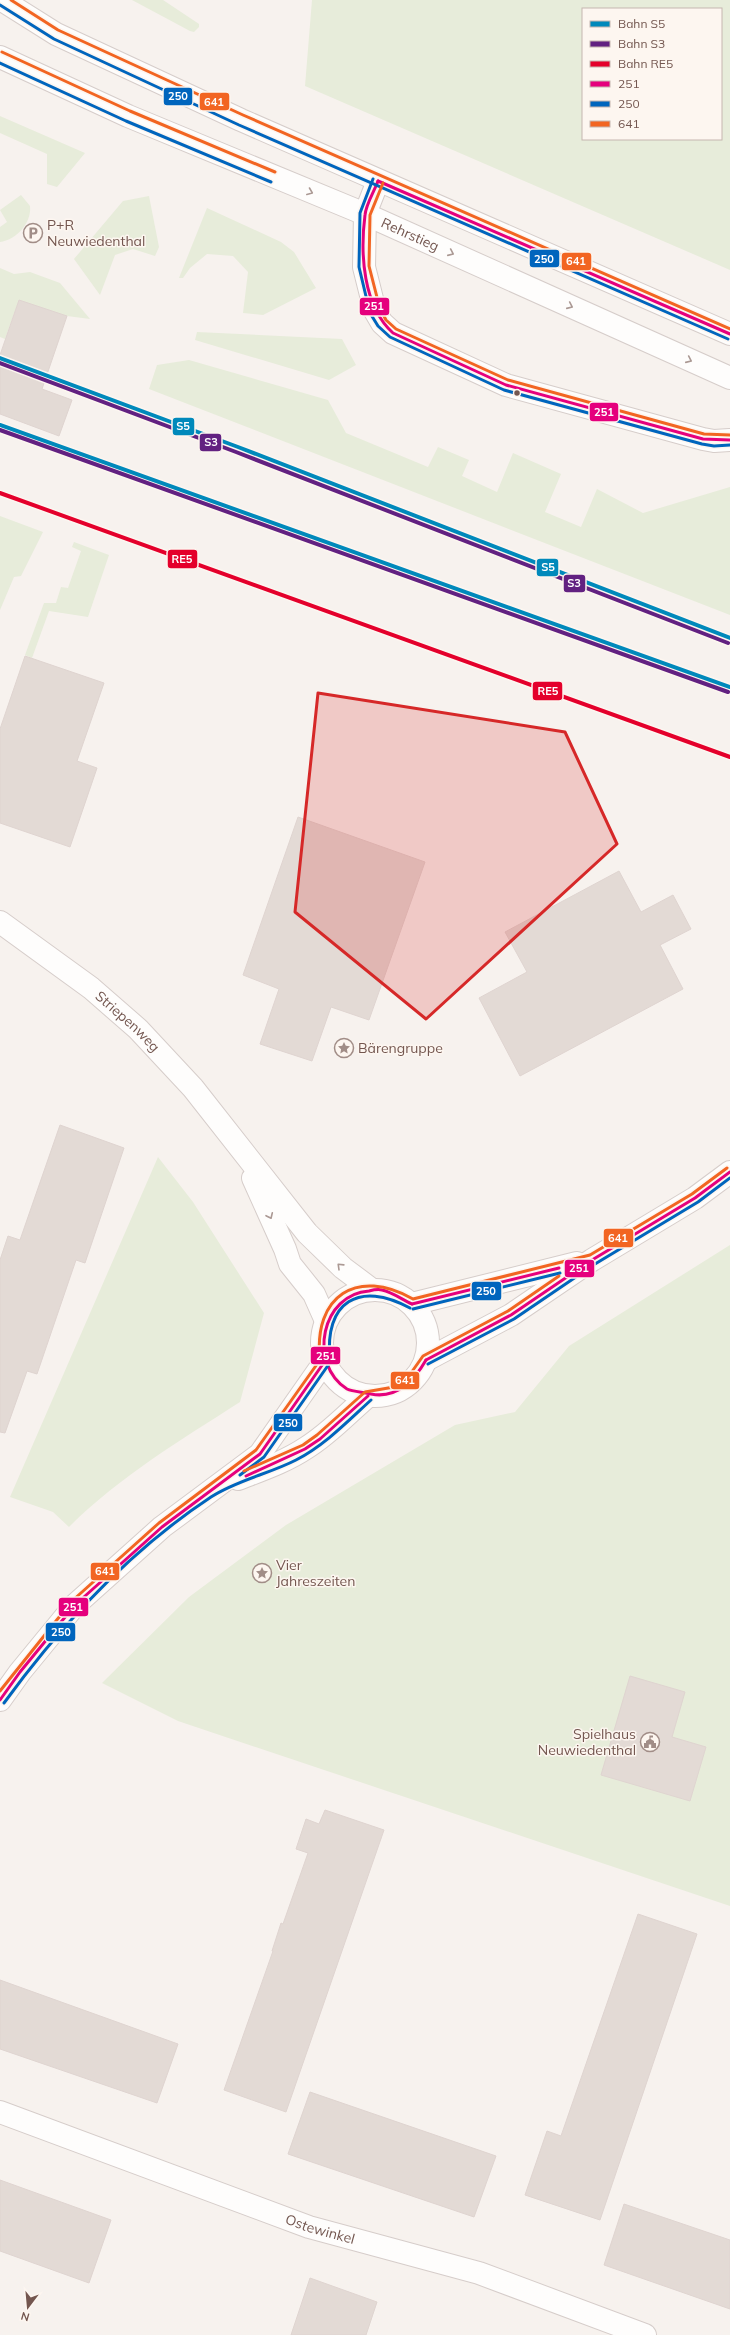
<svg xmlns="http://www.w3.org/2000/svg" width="730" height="2335" font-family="Mulish,sans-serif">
<rect width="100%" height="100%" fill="#f7f2ee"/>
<!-- green -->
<g fill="#e7ecda" fill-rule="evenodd">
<polygon points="132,0 163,0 199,24 199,27 194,32 190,31"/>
<path d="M312,0H730V270L305,86ZM583,9H721V139H583Z"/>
<polygon points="0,116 85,153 57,187 47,184 47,154 0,133"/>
<path d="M21,195L30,206C32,223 16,240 0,242V227L7,222L0,210Z"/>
<polygon points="149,196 159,247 155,256 133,249 115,255 100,295 74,259 123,201"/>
<polygon points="207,208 281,242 294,252 316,288 263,315 243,313 248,272 233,256 207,254 190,268 183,278 179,278"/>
<polygon points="0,268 14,274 30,272 60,283 90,319 67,316 19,300 5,339 0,337"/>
<polygon points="197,332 342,339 356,365 329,380 195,340"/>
<polygon points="189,360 328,400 346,433 428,467 438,447 469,460 462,476 497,492 513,453 561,474 545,512 581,527 597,489 643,513 730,487 730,615 149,389 157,365"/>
<polygon points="0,516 43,532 21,576 14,577 0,610"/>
<polygon points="74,542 109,555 88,617 49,611 32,658 25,655 44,603 56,603 61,587 68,588 81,551 72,547"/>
<path d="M158,1157L193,1202L264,1313L240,1402C181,1440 119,1477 69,1527L53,1512L10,1497Z"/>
<polygon points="730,1245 730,1906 178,1721 102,1683 189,1597 286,1525 455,1425 515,1412 569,1346"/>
</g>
<!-- building -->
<g fill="#e3dad5" stroke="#dfd4d0">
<polygon points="19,300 67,316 42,389 72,400 59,436 0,414 0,355"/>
<polygon points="25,656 104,683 77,761 97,768 70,847 0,823 0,729"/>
<polygon points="298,817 425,862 369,1020 331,1007 312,1061 260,1044 279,989 243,975"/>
<polygon points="619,871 641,912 673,895 691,929 660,945 683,989 520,1076 479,998 527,972 505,932"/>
<polygon points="60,1125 124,1148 85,1263 76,1260 37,1374 27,1371 5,1433 0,1432 0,1260 8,1236 20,1240"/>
<polygon points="630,1676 685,1692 672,1737 706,1747 690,1801 601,1775"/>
<polygon points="325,1810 384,1830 286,2112 224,2090 273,1951 272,1951 281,1923 283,1924 308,1853 296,1849 306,1819 319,1824"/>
<polygon points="638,1914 697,1934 600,2220 525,2195 547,2131 561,2136"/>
<polygon points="0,1980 178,2044 157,2103 0,2049"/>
<polygon points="310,2092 496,2156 474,2217 288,2154"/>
<polygon points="0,2180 111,2220 89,2283 0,2251"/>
<polygon points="624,2204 730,2240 730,2309 604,2265"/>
<polygon points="310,2278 377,2302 366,2335 291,2335"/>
</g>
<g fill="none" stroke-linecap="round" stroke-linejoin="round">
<!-- minor casing -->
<g stroke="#d6cdca" stroke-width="24">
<g id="minor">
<polyline points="2,0 56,34 241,120 730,334"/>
<path id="s1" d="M0,57L128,116L365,214L730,378"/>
<polyline points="378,181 365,214 364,267 375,311 382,323 393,333 506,385 703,439 714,441 730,440"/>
<path id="s2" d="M0,922L91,988L138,1029L193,1088L307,1233L343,1268L371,1289"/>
<polyline points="253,1178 285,1249 290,1264 314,1294 326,1321"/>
<circle cx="375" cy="1343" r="53"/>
<polyline points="412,1304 577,1263"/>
<polyline points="426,1360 511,1315 592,1260 695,1198 730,1172"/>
<path d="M238,1479C261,1470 285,1462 306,1448C329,1434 348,1413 368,1396"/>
<polyline points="0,1700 20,1672 75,1605 162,1527 260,1454 325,1361"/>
<path id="s3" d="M0,2112L309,2227L479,2273L645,2335"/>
</g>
</g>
<!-- minor -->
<use href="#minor" stroke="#fefdfc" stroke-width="22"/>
<!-- bus-1 casing -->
<g stroke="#fdf6f0" stroke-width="6">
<g id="bus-1">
<path d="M378,181C374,192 366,204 365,215C360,254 363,306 393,333L506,385L703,439L730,440"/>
<polyline points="378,181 730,334"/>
<path d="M412,1304C403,1300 392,1292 382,1290C378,1289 373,1290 369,1291C322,1294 307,1363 347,1389C353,1392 364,1392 371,1394C396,1399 414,1381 426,1360"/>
<polyline points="412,1304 559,1268"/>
<polyline points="426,1360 511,1315 592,1260 695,1198 730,1172"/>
<polyline points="246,1476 305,1449 320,1439 368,1396"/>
<polyline points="0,1700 20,1672 75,1605 162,1527 260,1454 325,1361"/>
</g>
</g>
<!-- bus-2 casing -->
<g stroke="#fdf6f0" stroke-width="6">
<g id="bus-2">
<polyline points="0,5 54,39 239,125 728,339"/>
<polyline points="0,63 126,121 271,182"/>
<polyline points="373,179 360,213 359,267 370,313 378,326 390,337 504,390 702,444 714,446 730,445"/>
<polyline points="413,1309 560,1273"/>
<path d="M330,1360C324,1302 359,1280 410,1308"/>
<polyline points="428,1364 514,1319 595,1264 698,1202 730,1178"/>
<polyline points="240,1475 264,1457 329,1364"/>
<path d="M4,1703C61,1625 129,1551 211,1497C237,1480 269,1474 296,1460C325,1445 348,1421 371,1400"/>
</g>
</g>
<!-- bus-3 casing -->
<g stroke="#fdf6f0" stroke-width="6">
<g id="bus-3">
<polyline points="11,0 58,30 243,115 730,329"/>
<polyline points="2,52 130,111 275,172"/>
<polyline points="383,183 370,215 369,266 380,309 386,320 396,329 508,380 704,434 730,435"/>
<polyline points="244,1471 303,1445 317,1435 365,1392 394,1387 406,1380 423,1356 508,1311 559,1276"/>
<path d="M0,1691L72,1601L159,1523L256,1450L320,1360C313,1296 357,1267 413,1299L590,1255L692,1194L727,1168"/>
</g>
</g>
<!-- bus-1 -->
<use href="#bus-1" stroke="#e5007d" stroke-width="3"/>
<!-- bus-2 -->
<use href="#bus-2" stroke="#0065bd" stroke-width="3"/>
<!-- bus-3 -->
<use href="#bus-3" stroke="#f26522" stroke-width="3"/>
<!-- rail-1 casing -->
<g stroke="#fdf6f0" stroke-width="7">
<g id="rail-1">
<polyline points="0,358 238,447 730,638"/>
<polyline points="0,425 730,687"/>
</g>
</g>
<!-- rail-2 casing -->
<g stroke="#fdf6f0" stroke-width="7">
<g id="rail-2">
<polyline points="0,363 236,452 728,643"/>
<polyline points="0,430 728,692"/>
</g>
</g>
<!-- rail-3 casing -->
<g stroke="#fdf6f0" stroke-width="7">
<polyline id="rail-3" points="0,493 730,757"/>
</g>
<!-- rail-1 -->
<use href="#rail-1" stroke="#0089bb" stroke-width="4"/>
<!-- rail-2 -->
<use href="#rail-2" stroke="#622181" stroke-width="4"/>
<!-- rail-3 -->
<use href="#rail-3" stroke="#e4002b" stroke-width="4"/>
</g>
<!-- one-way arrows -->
<defs><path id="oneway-chevron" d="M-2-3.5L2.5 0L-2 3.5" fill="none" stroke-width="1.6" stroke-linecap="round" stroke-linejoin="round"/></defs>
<g stroke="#ab9994">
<use href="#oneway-chevron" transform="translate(310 192) rotate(22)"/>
<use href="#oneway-chevron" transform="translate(451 253) rotate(24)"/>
<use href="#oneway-chevron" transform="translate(570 306) rotate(24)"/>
<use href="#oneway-chevron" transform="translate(689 360) rotate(24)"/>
<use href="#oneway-chevron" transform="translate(270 1216) rotate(65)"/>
<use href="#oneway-chevron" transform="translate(340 1266) rotate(-136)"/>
</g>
<!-- marked area -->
<path fill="#d62828" fill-opacity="0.2" stroke="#d62828" stroke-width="3" stroke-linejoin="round" d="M318,693L565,732L617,844L426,1019L295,912Z"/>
<!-- icons -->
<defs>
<g id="parking-ring" transform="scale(1)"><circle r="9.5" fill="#fdf6f0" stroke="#a18d87" stroke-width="1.5"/><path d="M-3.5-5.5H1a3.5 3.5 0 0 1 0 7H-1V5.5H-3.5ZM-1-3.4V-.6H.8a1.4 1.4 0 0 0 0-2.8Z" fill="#a18d87"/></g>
<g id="sight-ring" transform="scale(1)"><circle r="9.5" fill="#fdf6f0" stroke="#a18d87" stroke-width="1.5"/><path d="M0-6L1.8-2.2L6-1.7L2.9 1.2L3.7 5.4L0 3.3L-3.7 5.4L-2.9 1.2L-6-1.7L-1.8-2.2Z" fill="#a18d87"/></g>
<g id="civic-ring" transform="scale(1)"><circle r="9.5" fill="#fdf6f0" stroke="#a18d87" stroke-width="1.5"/><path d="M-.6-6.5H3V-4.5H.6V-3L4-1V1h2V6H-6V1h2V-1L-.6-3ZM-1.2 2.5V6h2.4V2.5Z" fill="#a18d87"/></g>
</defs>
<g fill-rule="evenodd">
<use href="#parking-ring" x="33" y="233"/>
<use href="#sight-ring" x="344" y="1048"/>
<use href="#sight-ring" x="262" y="1573"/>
<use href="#civic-ring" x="650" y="1742"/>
</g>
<!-- markers -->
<circle fill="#73564f" stroke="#fdf6f0" stroke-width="1.5" cx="517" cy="393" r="3.5"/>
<g text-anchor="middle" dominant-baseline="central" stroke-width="3" stroke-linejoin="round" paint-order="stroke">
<!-- poi labels -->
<g font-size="14" fill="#73564f" stroke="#fdf6f0" text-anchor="start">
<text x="47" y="225">P+R<tspan x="47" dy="16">Neuwiedenthal</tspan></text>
<text x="358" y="1048">Bärengruppe</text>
<text x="276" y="1565">Vier<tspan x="276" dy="16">Jahreszeiten</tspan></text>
<text x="636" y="1734" text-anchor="end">Spielhaus<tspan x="636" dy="16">Neuwiedenthal</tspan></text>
</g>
<!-- street labels -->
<g font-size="14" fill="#73564f" stroke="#fdf6f0">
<text stroke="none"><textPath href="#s1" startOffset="447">Rehrstieg</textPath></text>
<text stroke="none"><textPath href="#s2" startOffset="162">Striepenweg</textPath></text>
<text stroke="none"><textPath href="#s3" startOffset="341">Ostewinkel</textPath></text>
</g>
</g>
<g stroke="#fdf6f0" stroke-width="1.5">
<rect x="163" y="87" width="30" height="19" rx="4" fill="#0065bd"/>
<rect x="199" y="92" width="31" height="19" rx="4" fill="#f26522"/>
<rect x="529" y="249" width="31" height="19" rx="4" fill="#0065bd"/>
<rect x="561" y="252" width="31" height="19" rx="4" fill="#f26522"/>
<rect x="359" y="297" width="31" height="19" rx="4" fill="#e5007d"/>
<rect x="589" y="402" width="30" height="20" rx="4" fill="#e5007d"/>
<rect x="172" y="417" width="23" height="19" rx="4" fill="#0089bb"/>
<rect x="199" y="433" width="23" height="19" rx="4" fill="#622181"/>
<rect x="167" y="549" width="31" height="20" rx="4" fill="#e4002b"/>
<rect x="536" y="558" width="23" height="19" rx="4" fill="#0089bb"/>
<rect x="563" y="574" width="23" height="19" rx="4" fill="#622181"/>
<rect x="532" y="681" width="31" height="20" rx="4" fill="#e4002b"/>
<rect x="603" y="1228" width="31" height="20" rx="4" fill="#f26522"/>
<rect x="564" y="1259" width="31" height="19" rx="4" fill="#e5007d"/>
<rect x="471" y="1281" width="31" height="20" rx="4" fill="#0065bd"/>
<rect x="310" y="1346" width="31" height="19" rx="4" fill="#e5007d"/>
<rect x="390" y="1371" width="30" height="19" rx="4" fill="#f26522"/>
<rect x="273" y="1413" width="30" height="19" rx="4" fill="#0065bd"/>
<rect x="90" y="1562" width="30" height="19" rx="4" fill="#f26522"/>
<rect x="58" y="1597" width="31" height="20" rx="4" fill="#e5007d"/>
<rect x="45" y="1622" width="31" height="20" rx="4" fill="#0065bd"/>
</g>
<g font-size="11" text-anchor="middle" font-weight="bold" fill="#fff">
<text x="178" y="100">250</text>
<text x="214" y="106">641</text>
<text x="544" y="263">250</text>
<text x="576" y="265">641</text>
<text x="374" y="310">251</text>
<text x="604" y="416">251</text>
<text x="183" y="430">S5</text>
<text x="211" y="446">S3</text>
<text x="182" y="563">RE5</text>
<text x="548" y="571">S5</text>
<text x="574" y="587">S3</text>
<text x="548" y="695">RE5</text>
<text x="618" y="1242">641</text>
<text x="579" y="1272">251</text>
<text x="486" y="1295">250</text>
<text x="326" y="1360">251</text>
<text x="405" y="1384">641</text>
<text x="288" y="1427">250</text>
<text x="105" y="1575">641</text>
<text x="73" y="1611">251</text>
<text x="61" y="1636">250</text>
</g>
<!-- legend -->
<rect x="582" y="8" width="140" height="132" fill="#fdf6f0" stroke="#c6b6b0"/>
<rect x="590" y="21" width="20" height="6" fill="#0089bb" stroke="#c6b6b0"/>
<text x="618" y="28" font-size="12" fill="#73564f">Bahn S5</text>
<rect x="590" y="41" width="20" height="6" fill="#622181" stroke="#c6b6b0"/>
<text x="618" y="48" font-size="12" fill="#73564f">Bahn S3</text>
<rect x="590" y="61" width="20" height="6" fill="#e4002b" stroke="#c6b6b0"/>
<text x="618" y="68" font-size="12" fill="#73564f">Bahn RE5</text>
<rect x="590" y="81" width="20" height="6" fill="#e5007d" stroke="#c6b6b0"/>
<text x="618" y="88" font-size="12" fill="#73564f">251</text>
<rect x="590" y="101" width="20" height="6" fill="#0065bd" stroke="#c6b6b0"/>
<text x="618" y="108" font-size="12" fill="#73564f">250</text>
<rect x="590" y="121" width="20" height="6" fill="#f26522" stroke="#c6b6b0"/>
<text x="618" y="128" font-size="12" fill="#73564f">641</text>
<!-- north arrow -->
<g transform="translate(28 2307) rotate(196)" stroke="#fdf6f0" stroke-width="3" paint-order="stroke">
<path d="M0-3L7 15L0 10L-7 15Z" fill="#73564f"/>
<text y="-6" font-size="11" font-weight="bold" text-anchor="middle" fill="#73564f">N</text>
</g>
</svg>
